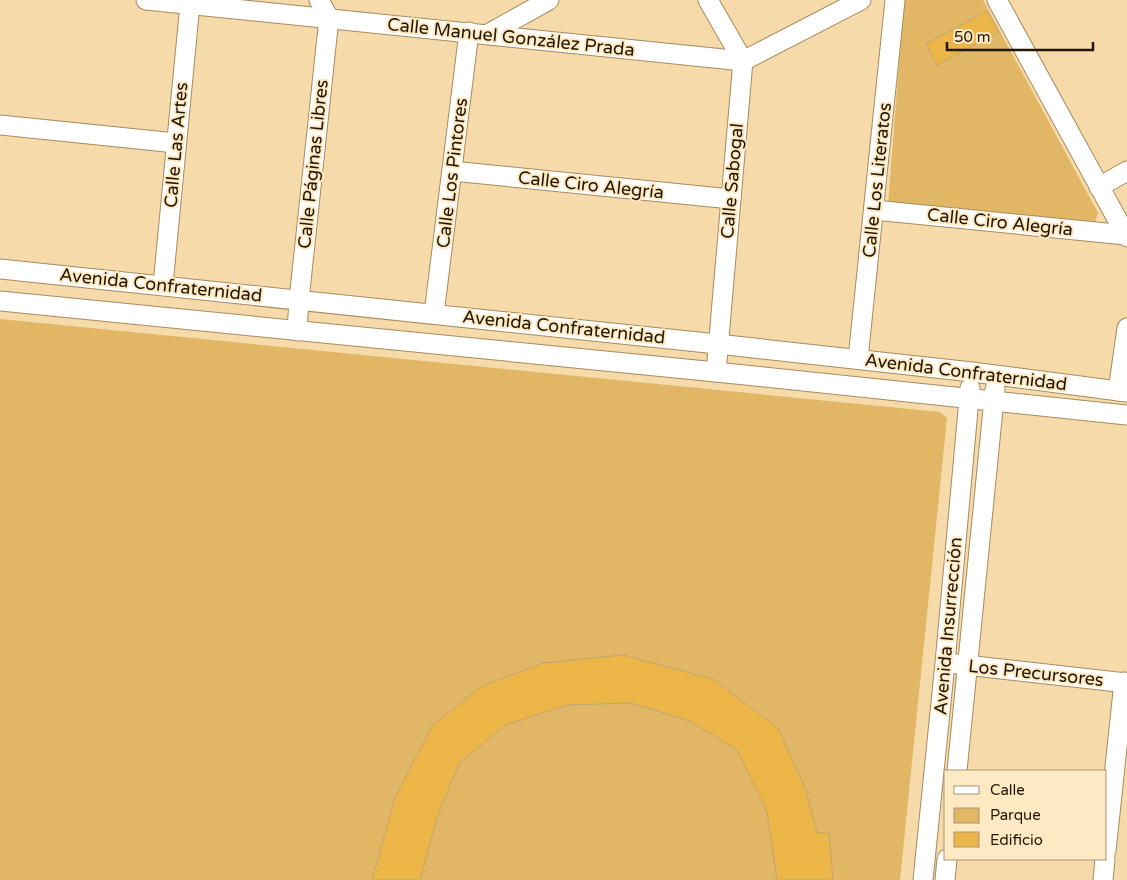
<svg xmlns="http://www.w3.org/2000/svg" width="1127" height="880" viewBox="0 0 1127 880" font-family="'Varela Round',sans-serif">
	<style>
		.green { fill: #e1b665 }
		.building { fill: #ecb548; stroke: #bfa576 }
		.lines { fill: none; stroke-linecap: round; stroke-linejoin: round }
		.street-casing { stroke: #a58b5e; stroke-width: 21 }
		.street { stroke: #fff; stroke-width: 19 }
		.labels { text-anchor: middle; stroke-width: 4; stroke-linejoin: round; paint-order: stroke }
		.street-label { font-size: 18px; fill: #211705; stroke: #ffe9c2 }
	</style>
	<rect width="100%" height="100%" fill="#f6daaa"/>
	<g class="green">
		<polygon points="904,0 983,0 1098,213 1095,223 888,205"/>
		<polygon points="0,319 940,412 947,418 900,880 0,880"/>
	</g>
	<g class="building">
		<polygon points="987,11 999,32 937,65 926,44"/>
		<polygon points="623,655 713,679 778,728 806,790 817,833 829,832 833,880 777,880 767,812 737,750 690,721 631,703 567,705 506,725 460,762 438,815 420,880 372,880 395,798 432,726 482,686 543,663"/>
	</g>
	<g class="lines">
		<defs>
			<g id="street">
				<polyline points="146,0 743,61 861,0"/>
				<polyline points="708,0 743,61 716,372"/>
				<polyline points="997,0 1127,237"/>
				<polyline points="488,34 549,0"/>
				<polyline points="0,125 176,143"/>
				<polyline points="452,171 731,199"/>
				<polyline points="1099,187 1127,171"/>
				<polyline points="874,210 1126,235"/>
				<polyline points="0,269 717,344 972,372 1127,392"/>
				<polyline points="163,285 190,4"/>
				<polyline points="0,301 716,372 1127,415"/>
				<polyline points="434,314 469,32"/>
				<polyline points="297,331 299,300 329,18 319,0"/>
				<polyline points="858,359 895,0"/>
				<polyline points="1118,391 1127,328"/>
				<polyline points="957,664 1127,683"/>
				<polyline points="957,771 995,389"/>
				<polyline points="1106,851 1124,682"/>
				<polyline points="923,880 945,663 970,388"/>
				<polyline points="945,880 947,859"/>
				<polyline points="1103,880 1105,859"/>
			</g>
		</defs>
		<use href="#street" class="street-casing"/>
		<use href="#street" class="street"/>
	</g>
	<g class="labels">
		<g class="street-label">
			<text transform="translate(511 37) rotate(6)" y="6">Calle Manuel González Prada</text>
			<text transform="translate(176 145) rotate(-85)" y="6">Calle Las Artes</text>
			<text transform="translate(313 164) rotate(-84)" y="6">Calle Páginas Libres</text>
			<text transform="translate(452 173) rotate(-83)" y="6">Calle Los Pintores</text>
			<text transform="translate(877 180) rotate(-84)" y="6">Calle Los Literatos</text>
			<text transform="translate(732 181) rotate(-85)" y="6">Calle Sabogal</text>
			<text transform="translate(591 185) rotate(6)" y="6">Calle Ciro Alegría</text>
			<text transform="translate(1000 222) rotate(6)" y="6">Calle Ciro Alegría</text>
			<text transform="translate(161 285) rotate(6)" y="6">Avenida Confraternidad</text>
			<text transform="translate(564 327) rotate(6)" y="6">Avenida Confraternidad</text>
			<text transform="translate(966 372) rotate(7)" y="6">Avenida Confraternidad</text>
			<text transform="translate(948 626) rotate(-85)" y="6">Avenida Insurrección</text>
			<text transform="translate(1036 673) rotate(6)" y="6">Los Precursores</text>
		</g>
	</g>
	<rect x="944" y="770" width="162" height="90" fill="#ffe9c2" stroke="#a69576"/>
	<rect x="954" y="786" width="25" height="8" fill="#ffffff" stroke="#a69576"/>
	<text x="990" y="795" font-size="15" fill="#211705">Calle</text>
	<rect x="954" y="808" width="25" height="15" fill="#e1b665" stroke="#a69576"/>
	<text x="990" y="820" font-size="15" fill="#211705">Parque</text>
	<rect x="954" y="832" width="25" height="15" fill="#ecb548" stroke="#a69576"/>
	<text x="990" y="845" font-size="15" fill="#211705">Edificio</text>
	<path d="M947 42v8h146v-8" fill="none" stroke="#211705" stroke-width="2.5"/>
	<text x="954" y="42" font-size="15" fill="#211705" stroke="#ffe9c2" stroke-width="4" paint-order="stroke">50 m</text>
</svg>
